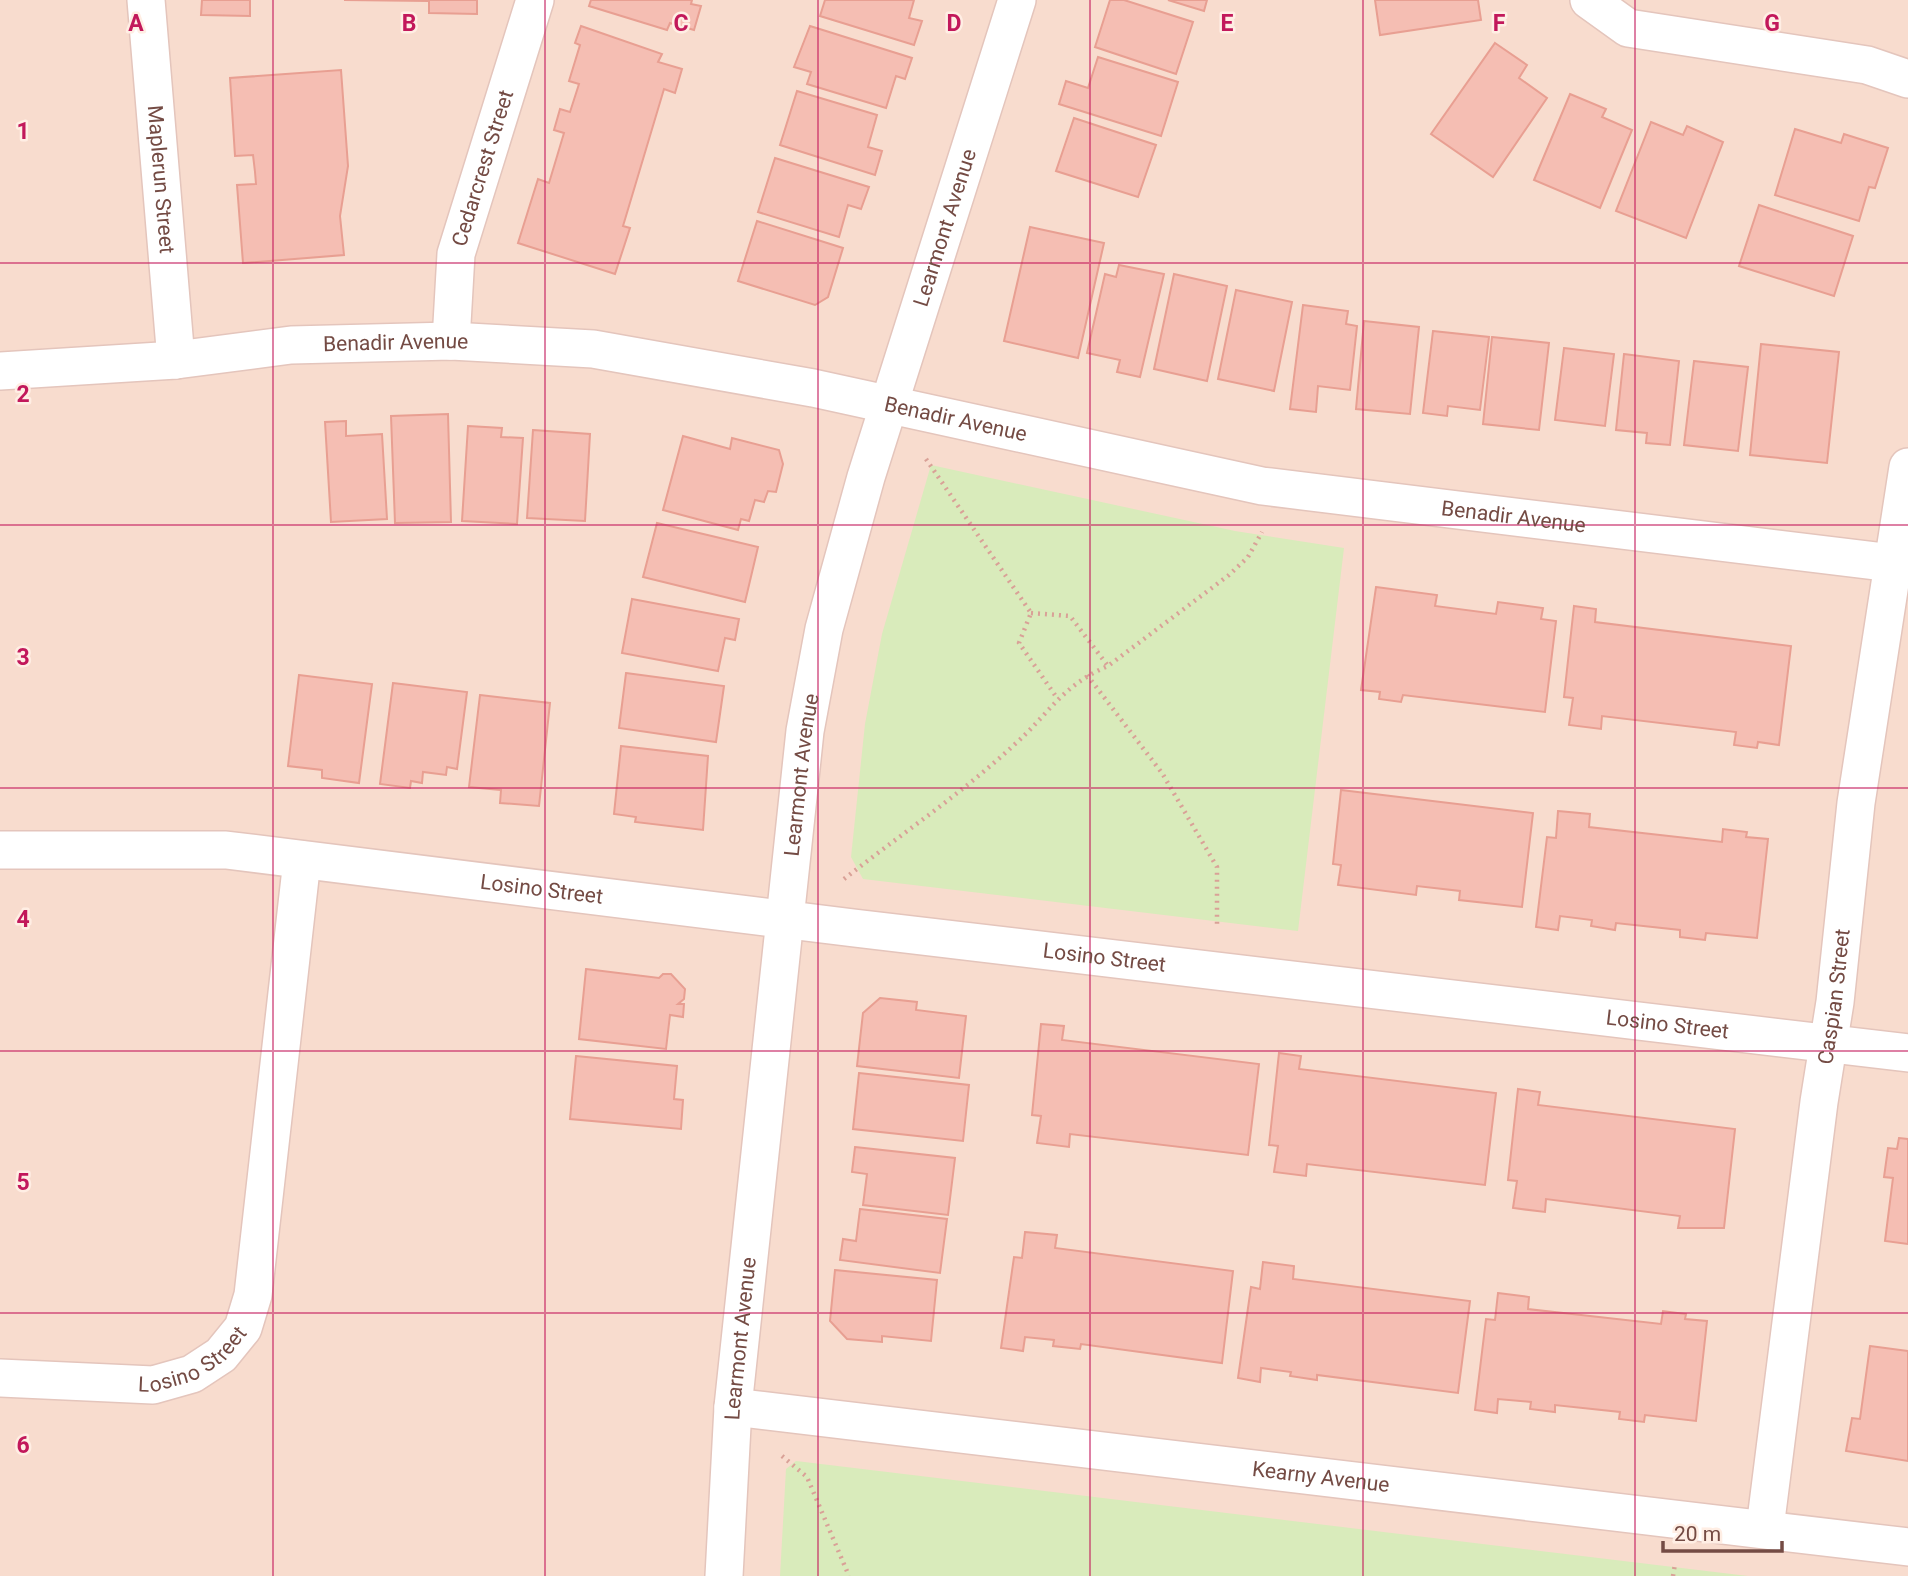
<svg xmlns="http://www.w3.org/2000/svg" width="1908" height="1576" viewBox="0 0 1908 1576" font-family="Roboto,sans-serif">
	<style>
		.residential { fill: #f8dcce }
		.green { fill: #d9ebbb }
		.building { fill: #f5beb3; stroke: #e89f92; stroke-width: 2 }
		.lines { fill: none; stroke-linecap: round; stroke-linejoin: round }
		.street-casing { stroke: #e4c5bc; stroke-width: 40 }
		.path { stroke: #d9a197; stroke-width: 4.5; stroke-dasharray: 2 5; stroke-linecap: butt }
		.street { stroke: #fff; stroke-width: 37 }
		.grid { fill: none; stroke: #c2185b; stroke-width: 2; stroke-opacity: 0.55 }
		.labels { text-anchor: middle; stroke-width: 5; stroke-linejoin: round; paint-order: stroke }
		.street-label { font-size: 21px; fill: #744b44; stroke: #ffeee4 }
		.grid-label { font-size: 23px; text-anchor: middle; font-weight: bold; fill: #c2185b; stroke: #ffeee4; stroke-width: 5; stroke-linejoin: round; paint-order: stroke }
	</style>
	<rect width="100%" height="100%" fill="#fee9dd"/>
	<rect class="residential" x="0" y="0" width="1908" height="1576"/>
	<g class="green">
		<polygon points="931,465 1235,531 1344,548 1298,931 863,879 851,857 865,724 882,634"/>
		<polygon points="796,1461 1748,1576 780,1576 786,1469"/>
	</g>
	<g class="building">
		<polygon points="202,0 250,0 250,16 201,15"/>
		<polygon points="344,0 477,0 477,14 429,13 429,1"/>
		<polygon points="591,0 692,0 691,4 701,6 694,30 670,23 667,30 589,6"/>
		<polygon points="825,0 914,0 909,18 922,21 914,45 820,16"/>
		<polygon points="1110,0 1124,0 1193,22 1176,74 1095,47"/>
		<polygon points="1168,0 1207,0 1204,11"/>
		<polygon points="1375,0 1478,0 1481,20 1380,35"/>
		<polygon points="581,26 662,54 658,62 682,69 675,93 664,89 623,226 630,228 615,274 518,243 538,179 549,183 564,133 554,130 560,109 570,112 579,84 569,81 580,45 575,43"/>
		<polygon points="810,26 912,58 905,79 896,76 886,108 807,84 811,72 794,67"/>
		<polygon points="1495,43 1527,65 1519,78 1547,98 1493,177 1431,134"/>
		<polygon points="1098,57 1178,82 1161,136 1059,104 1066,81 1088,88"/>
		<polygon points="341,70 348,166 340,216 344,255 243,263 237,185 256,184 255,172 253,155 235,156 230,78"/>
		<polygon points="797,91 877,115 868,147 882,151 875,175 780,145"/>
		<polygon points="1570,94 1606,109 1602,117 1632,130 1600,208 1534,180"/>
		<polygon points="1074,118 1156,145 1138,197 1056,171"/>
		<polygon points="1651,122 1683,135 1687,126 1723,142 1686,238 1616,211"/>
		<polygon points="1795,129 1841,143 1844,134 1888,148 1875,188 1869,187 1859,221 1775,195"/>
		<polygon points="775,158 869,187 861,209 848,205 839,237 758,212"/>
		<polygon points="1759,205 1853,236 1834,296 1739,266"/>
		<polygon points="757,221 843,248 828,297 815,305 738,281"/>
		<polygon points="1030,227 1104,243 1078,358 1004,341"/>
		<polygon points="1119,265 1164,274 1140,377 1117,372 1120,360 1087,353 1105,274 1116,277"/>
		<polygon points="1174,274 1227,286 1207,381 1154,369"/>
		<polygon points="1236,290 1292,302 1274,391 1218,379"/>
		<polygon points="1303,305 1348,311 1346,324 1357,326 1350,390 1318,386 1316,412 1290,409"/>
		<polygon points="1364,321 1419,327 1410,414 1356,409"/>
		<polygon points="1433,331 1489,337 1480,410 1448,406 1447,416 1423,413"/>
		<polygon points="1492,337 1549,343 1539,430 1483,424"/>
		<polygon points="1761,344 1839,352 1827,463 1750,455"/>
		<polygon points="1564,348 1614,354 1605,426 1555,420"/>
		<polygon points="1624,354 1679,361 1670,445 1646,443 1647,433 1616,430"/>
		<polygon points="1694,361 1748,367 1738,451 1684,445"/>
		<polygon points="448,414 451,522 395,523 391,416"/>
		<polygon points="346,421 346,436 382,434 387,519 331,522 325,422"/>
		<polygon points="468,426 502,428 501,437 523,438 517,524 462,521"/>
		<polygon points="533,430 590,434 585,521 527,518"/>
		<polygon points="683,436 730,449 732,438 779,450 783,464 776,492 768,491 764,502 755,500 749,521 741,519 738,530 663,510"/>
		<polygon points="657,523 758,547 745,602 643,577"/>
		<polygon points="1376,587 1437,595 1435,606 1496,614 1498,602 1543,608 1541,619 1556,621 1545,712 1403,695 1401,702 1379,699 1380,692 1361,690"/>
		<polygon points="632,599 739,619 735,640 725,638 718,671 622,653"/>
		<polygon points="1574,606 1596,609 1595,622 1791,646 1779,745 1758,742 1757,748 1734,745 1736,732 1602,716 1601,729 1569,725 1573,698 1564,697"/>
		<polygon points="626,673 724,686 716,742 619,728"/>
		<polygon points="299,675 372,684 359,783 322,778 322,770 288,766"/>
		<polygon points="393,683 467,692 457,769 447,767 446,775 423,772 422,783 411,781 410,788 380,784"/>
		<polygon points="480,695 550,703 539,806 500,803 501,790 469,787"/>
		<polygon points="621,746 708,756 703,830 635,822 636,817 614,814"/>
		<polygon points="1341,790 1533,813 1522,907 1459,900 1460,891 1417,886 1416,895 1338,885 1341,865 1333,864"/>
		<polygon points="1558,811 1590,814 1589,827 1722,842 1723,829 1747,832 1746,837 1768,839 1757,938 1706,933 1705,940 1680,937 1680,930 1616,923 1615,930 1591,926 1592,920 1560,916 1558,930 1536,927 1547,837 1556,838"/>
		<polygon points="586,969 659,978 663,974 671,974 685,989 684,999 678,1004 684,1004 683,1017 670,1015 666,1049 579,1039"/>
		<polygon points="880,998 917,1002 916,1010 966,1016 959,1078 857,1066 863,1013"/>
		<polygon points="1041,1024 1064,1026 1062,1040 1259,1064 1248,1155 1070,1134 1069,1147 1037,1143 1041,1116 1032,1115"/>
		<polygon points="1279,1053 1301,1056 1299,1069 1496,1093 1485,1185 1307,1164 1306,1176 1274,1172 1278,1146 1269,1145"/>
		<polygon points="576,1056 677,1066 674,1099 683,1100 681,1129 570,1119"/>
		<polygon points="859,1073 969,1085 963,1141 853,1129"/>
		<polygon points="1518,1089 1540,1092 1538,1105 1735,1129 1724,1228 1678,1228 1680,1216 1546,1199 1545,1212 1513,1208 1517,1181 1508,1180"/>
		<polygon points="1899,1138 1908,1139 1908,1244 1885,1241 1893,1178 1884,1177 1888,1148 1897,1149"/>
		<polygon points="855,1147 955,1158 948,1215 863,1205 867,1174 852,1172"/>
		<polygon points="860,1209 947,1219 940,1273 840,1260 843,1239 856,1241"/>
		<polygon points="1025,1232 1057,1235 1055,1248 1233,1271 1222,1363 1081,1344 1080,1349 1053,1346 1054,1340 1025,1337 1023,1351 1001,1348 1014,1257 1022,1258"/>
		<polygon points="1263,1262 1294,1266 1293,1279 1470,1301 1458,1393 1317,1375 1317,1380 1290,1376 1291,1372 1261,1368 1260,1382 1238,1378 1251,1287 1260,1289"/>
		<polygon points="835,1270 937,1280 931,1341 882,1336 882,1342 847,1339 830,1321"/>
		<polygon points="1498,1293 1529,1297 1528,1309 1661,1324 1663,1311 1686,1314 1685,1319 1707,1321 1696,1421 1645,1415 1644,1422 1619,1419 1620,1412 1555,1405 1555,1412 1530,1409 1531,1402 1498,1399 1497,1413 1475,1410 1486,1319 1495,1320"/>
		<polygon points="1870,1346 1908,1351 1908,1461 1846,1451 1852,1418 1860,1419"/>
	</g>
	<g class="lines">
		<defs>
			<g id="street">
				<path id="s1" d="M146,0L176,360"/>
				<polyline points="1589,0 1628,28 1867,65 1908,79"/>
				<path id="s2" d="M451,341L456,254L535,0"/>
				<path id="s3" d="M0,371L176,360L291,345L451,341L593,349L813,388L1262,486L1908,565"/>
				<path id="s4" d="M0,850H226L854,928L1908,1053"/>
				<path id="s5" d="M0,1378L153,1385L192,1374L221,1355L243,1328L253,1295L302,860"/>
				<path id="s6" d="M733,1407L1908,1547"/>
				<path id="s7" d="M1765,1528L1819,1102L1835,1002L1856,803L1908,467"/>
				<path id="s8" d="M724,1576L733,1407L805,731L824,629L866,477L1017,0"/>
			</g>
		</defs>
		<use href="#street" class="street-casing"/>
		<g class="path">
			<polyline points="926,459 1031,613 1019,643 1057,698"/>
			<polyline points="1031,613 1070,616 1108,666"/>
			<polyline points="1087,675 1162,773 1217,867 1217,926"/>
			<path d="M844,879C900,835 961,794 1014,745C1049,714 1061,686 1108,666L1229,575L1248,557L1262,532"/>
			<polyline points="782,1456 807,1477 849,1576"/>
			<polyline points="1673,1576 1675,1564"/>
		</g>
		<use href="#street" class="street"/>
	</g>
	<path class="grid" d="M273,0V1576M545,0V1576M818,0V1576M1090,0V1576M1363,0V1576M1635,0V1576M0,263H1908M0,525H1908M0,788H1908M0,1051H1908M0,1313H1908"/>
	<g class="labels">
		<g class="street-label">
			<text dy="7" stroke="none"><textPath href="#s2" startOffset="177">Cedarcrest Street</textPath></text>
			<text dy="7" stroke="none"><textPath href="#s1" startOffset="180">Maplerun Street</textPath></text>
			<text dy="7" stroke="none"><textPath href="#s8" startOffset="1372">Learmont Avenue</textPath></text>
			<text dy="7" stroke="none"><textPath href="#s3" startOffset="397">Benadir Avenue</textPath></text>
			<text dy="7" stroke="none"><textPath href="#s3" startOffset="964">Benadir Avenue</textPath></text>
			<text dy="7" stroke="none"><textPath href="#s3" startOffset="1531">Benadir Avenue</textPath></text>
			<text dy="7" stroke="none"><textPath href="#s8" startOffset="805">Learmont Avenue</textPath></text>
			<text dy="7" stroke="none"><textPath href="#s4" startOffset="544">Losino Street</textPath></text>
			<text dy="7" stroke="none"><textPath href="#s4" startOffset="1111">Losino Street</textPath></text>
			<text dy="7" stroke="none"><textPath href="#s7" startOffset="536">Caspian Street</textPath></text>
			<text dy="7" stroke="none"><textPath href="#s4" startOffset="1678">Losino Street</textPath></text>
			<text dy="7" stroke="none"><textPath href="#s8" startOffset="238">Learmont Avenue</textPath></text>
			<text dy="7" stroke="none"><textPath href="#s5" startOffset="200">Losino Street</textPath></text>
			<text dy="7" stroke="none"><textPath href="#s6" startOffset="592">Kearny Avenue</textPath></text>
		</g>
	</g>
	<g class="grid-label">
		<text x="136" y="31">A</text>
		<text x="409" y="31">B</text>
		<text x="681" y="31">C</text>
		<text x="954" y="31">D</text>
		<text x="1227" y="31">E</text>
		<text x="1499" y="31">F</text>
		<text x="1772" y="31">G</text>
		<text x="23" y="139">1</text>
		<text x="23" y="402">2</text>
		<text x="23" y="665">3</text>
		<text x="23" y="927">4</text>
		<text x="23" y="1190">5</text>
		<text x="23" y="1453">6</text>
	</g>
	<path d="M1663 1541v10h119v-10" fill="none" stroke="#744b44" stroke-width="3.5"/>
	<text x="1674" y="1541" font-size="21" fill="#744b44" stroke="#ffeee4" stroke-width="5" paint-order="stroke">20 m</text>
</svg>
